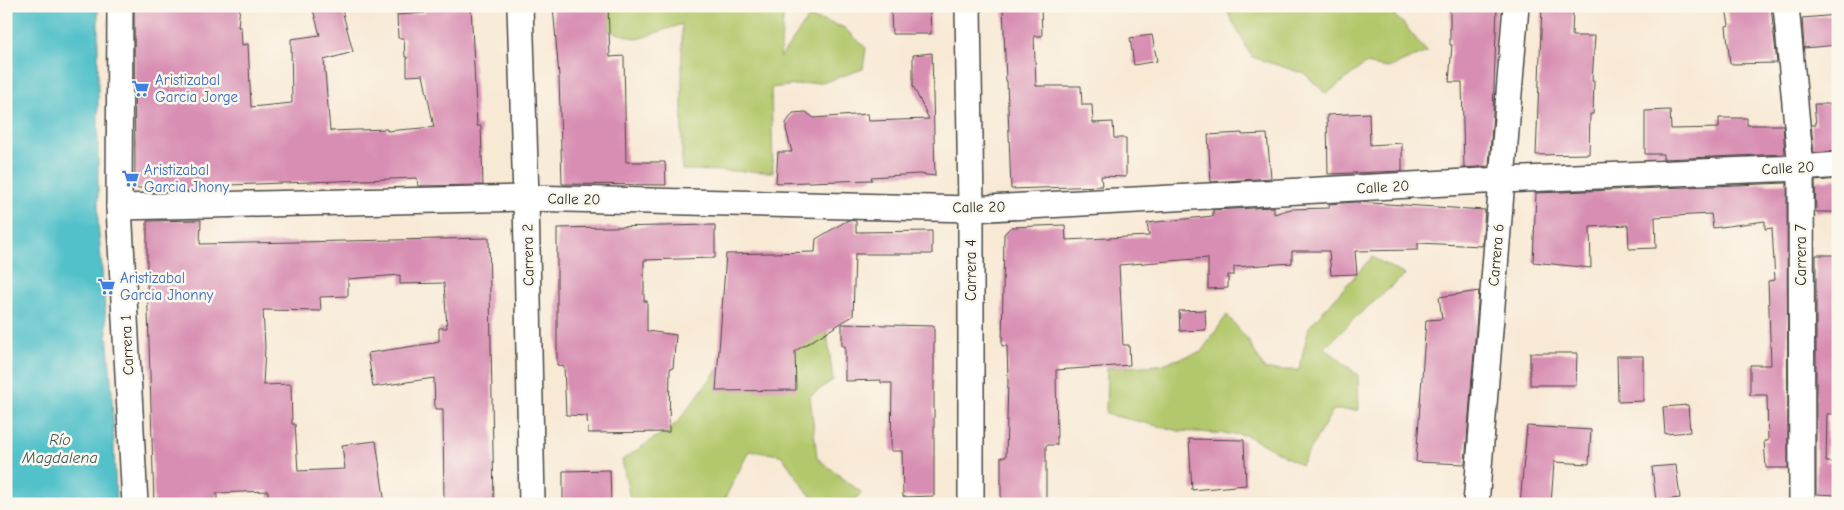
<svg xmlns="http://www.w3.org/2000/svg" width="1844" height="510" viewBox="0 0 1844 510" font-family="'Comic Neue',sans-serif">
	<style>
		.green { fill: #b3c86c; stroke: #6f7a4c }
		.water { fill: #53c1ca; stroke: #3f767a }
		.building { fill: #d88eb2 }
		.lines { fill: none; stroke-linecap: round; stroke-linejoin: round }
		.minor-casing { stroke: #4a4844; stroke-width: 28 }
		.minor { stroke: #fff; stroke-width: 25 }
		.labels { text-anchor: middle; stroke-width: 5; stroke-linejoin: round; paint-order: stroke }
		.shop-label { font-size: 15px; fill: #366cbe; stroke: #fbf7ec; text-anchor: start }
		.street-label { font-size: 15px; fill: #2b2b2b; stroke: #fbf7ec }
		.water-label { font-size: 16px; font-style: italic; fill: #37585b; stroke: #fbf7ec }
	</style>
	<rect width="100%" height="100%" fill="#fbf7ec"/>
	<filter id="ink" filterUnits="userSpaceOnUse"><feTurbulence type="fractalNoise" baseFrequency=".02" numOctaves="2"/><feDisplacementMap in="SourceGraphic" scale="10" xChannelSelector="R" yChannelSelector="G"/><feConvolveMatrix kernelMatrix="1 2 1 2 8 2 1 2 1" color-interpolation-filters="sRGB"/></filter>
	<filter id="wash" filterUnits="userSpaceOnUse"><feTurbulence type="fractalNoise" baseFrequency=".0096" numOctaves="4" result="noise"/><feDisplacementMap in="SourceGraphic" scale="20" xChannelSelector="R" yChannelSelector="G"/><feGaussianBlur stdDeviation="1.12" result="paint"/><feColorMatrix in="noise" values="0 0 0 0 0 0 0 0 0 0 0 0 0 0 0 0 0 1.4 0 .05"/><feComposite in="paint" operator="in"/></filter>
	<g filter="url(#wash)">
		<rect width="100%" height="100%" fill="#f8e9d5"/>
		<g class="green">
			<polygon points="622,6 784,6 780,58 809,17 843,27 866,48 863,69 828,81 771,88 773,172 682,170 682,24 638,39 609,31 610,10"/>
			<polygon points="1224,6 1383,6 1402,22 1427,52 1388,68 1365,64 1326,94 1305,74 1252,57"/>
			<polygon points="1372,257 1405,275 1356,317 1325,348 1358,375 1359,410 1333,410 1301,465 1246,435 1179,431 1106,414 1107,368 1159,365 1201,352 1227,315 1248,340 1265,370 1299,370 1309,327"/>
			<polygon points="826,325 833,380 810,396 817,458 862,493 849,504 822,504 808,493 781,455 749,451 724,500 715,504 631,504 622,460 677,423 721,365"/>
		</g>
		<polygon class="water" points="6,6 98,6 98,223 112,392 116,504 6,504"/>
		<g id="blocks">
			<g class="building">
				<polygon points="134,6 240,6 238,27 241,27 242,45 248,44 251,107 292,103 291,39 320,35 312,6 341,6 353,52 324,60 330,131 387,129 387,131 434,127 423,75 407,76 407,57 405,57 404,38 398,38 397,15 425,13 424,6 471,6 477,126 481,126 483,185 418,186 417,178 203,186 202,191 148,192 148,188 135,188"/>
				<polygon points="553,6 608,6 610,57 624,56 626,162 665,162 666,185 562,184 559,76"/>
				<polygon points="1003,6 1041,6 1042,36 1034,36 1036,86 1081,86 1082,105 1092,105 1093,123 1113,122 1114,138 1126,138 1126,177 1101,176 1102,186 1011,189 1007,81 1006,81"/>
				<polygon points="1497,6 1493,113 1489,166 1464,168 1462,82 1449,82 1452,45 1450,45 1450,7"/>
				<polygon points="1542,6 1573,6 1572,36 1595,36 1592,81 1594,81 1593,114 1590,114 1589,154 1536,155"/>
				<polygon points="1771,7 1777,63 1730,64 1726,26 1729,25 1726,8"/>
				<polygon points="891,10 930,11 931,34 892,34"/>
				<polygon points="1838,15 1838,45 1804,48 1802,18"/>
				<polygon points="1152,35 1157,61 1134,65 1130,38"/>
				<polygon points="932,53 935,176 919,174 871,177 872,180 776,183 778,152 792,152 786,129 786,123 793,113 806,112 814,118 868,114 869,121 929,119 913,86 913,55"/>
				<polygon points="1814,104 1838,104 1838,151 1814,153 1811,125 1816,125"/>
				<polygon points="1670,110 1671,129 1719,128 1719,118 1747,118 1747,125 1783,125 1785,154 1663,159 1663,154 1645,154 1645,111"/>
				<polygon points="1369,113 1370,145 1402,143 1402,171 1328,174 1327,115"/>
				<polygon points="1242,133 1242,135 1267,134 1271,178 1211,182 1208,135"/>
				<polygon points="1838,179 1838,212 1816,212 1815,181"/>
				<polygon points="1787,183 1788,468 1766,468 1764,441 1768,441 1767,395 1750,395 1750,365 1771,365 1768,281 1775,280 1772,228 1765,229 1765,221 1713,228 1711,214 1655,217 1656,248 1629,249 1628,225 1590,227 1591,268 1533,262 1536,193"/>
				<polygon points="1355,202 1485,210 1482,246 1418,243 1418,250 1355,251 1357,274 1331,275 1329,251 1292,251 1292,263 1234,267 1234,275 1228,275 1228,288 1208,289 1208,258 1119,265 1123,345 1129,345 1130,365 1056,370 1057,445 1046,445 1046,501 1001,502 1001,457 1006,457 1008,381 1007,346 1002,346 1004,234 1011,227 1065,225 1066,240 1149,236 1147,223 1213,216 1213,210 1274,207 1274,214 1291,209 1329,208 1329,204"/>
				<polygon points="201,220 200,244 489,238 494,504 444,504 443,409 435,409 434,378 373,387 368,353 434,343 434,342 439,341 439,328 447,328 444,283 400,284 400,275 348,279 348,296 320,297 321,311 263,310 265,347 263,385 291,384 292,424 295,424 298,471 345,469 342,445 376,441 385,504 269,504 268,491 217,493 217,504 154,504 147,279 147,221"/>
				<polygon points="848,220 856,221 856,232 932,231 932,254 855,254 853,316 795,351 796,390 716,391 726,254 815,252 816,239"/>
				<polygon points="715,225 715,258 644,260 644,301 647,301 647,331 676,335 673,368 670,368 669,432 588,433 587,416 566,415 564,366 557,365 557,228"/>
				<polygon points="1816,255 1838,255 1838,414 1827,414 1826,462 1838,462 1836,495 1816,494"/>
				<polygon points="1479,291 1465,464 1416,462 1426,320 1442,319 1439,297"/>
				<polygon points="1205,310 1206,330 1180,331 1179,311"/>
				<polygon points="842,324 934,326 934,496 903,497 902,451 891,451 892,383 881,383 881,380 845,381 845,346 842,346"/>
				<polygon points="1530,353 1577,353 1576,385 1530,385"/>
				<polygon points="1617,356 1643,356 1643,401 1618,402"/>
				<polygon points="1688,405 1690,432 1665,434 1663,407"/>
				<polygon points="1527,426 1591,430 1589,464 1554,462 1551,504 1520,504"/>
				<polygon points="1189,439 1244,440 1246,485 1192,490"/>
				<polygon points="1676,465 1680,498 1656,501 1652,467"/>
				<polygon points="610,470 611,504 563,504 563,471"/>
			</g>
		</g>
	</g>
	<g filter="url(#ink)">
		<use href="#blocks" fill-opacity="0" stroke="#4a4844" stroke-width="1"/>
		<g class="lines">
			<defs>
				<g id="minor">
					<polyline points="120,6 119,207 135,504"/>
					<polyline points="520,6 526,198 532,504"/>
					<polyline points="968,6 971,209 971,504"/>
					<polyline points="1786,6 1801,168 1802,504"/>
					<polyline points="119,207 526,198 971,209 1502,180 1801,168 1838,165"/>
					<polyline points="1476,504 1516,6"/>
				</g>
			</defs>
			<use href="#minor" class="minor-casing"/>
			<use href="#minor" class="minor"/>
		</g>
	</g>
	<defs>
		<symbol id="supermarket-bare" viewBox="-9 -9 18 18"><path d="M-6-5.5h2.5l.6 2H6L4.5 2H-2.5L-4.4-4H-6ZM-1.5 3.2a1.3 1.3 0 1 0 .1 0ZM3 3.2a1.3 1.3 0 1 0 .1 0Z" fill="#3f7fe0" stroke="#fbf7ec" stroke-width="2.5" paint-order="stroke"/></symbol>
	</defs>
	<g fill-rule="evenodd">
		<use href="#supermarket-bare" x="128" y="76" width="25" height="25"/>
		<use href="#supermarket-bare" x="118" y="166" width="25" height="25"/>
		<use href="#supermarket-bare" x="94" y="274" width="25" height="25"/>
	</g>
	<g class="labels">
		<g class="shop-label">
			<text x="155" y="85">Aristizabal<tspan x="155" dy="17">Garcia Jorge</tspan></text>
			<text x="144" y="175">Aristizabal<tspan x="144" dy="17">Garcia Jhony</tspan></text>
			<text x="120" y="283">Aristizabal<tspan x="120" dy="17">Garcia Jhonny</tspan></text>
		</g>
		<g class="street-label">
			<text transform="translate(1788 168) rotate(-3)" y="5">Calle 20</text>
			<text transform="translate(1383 187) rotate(-3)" y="5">Calle 20</text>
			<text transform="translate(574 199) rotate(1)" y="5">Calle 20</text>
			<text transform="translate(979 207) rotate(-1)" y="5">Calle 20</text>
			<text transform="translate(528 255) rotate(-91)" y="5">Carrera 2</text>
			<text transform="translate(1496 255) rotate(-85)" y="5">Carrera 6</text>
			<text transform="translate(1801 255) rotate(-90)" y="5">Carrera 7</text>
			<text transform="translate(971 270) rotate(-90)" y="5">Carrera 4</text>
			<text transform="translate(127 345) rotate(-93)" y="5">Carrera 1</text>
		</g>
		<g class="water-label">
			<text x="60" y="445">Río<tspan x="60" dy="18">Magdalena</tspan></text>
		</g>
	</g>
	<rect width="1844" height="510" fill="none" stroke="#fbf7ec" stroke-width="25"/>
</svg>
